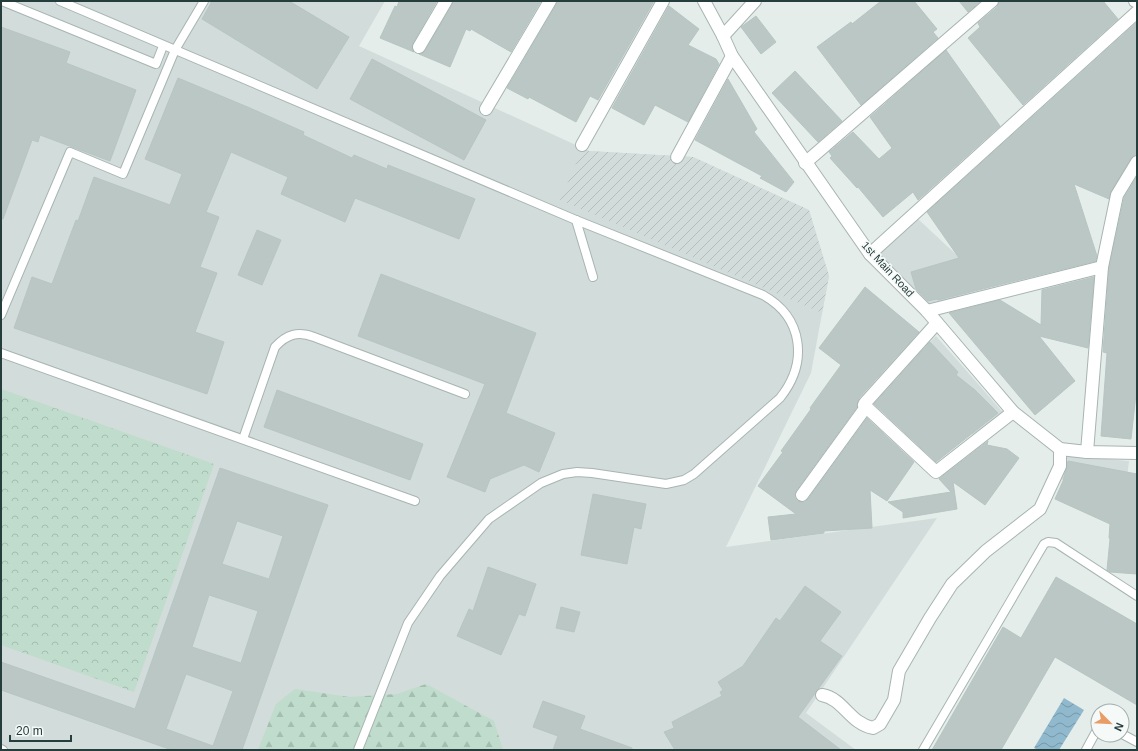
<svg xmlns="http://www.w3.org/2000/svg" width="1138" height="751" viewBox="0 0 1138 751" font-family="Arial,sans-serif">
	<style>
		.built { fill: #d2dcda }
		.industrial { fill: url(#industrial-furrows) }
		.forest { fill: url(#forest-firs) }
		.park { fill: url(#park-crowns) }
		.water { fill: url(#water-waves) }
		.building { fill: #bac7c4; stroke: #b7c6c2; fill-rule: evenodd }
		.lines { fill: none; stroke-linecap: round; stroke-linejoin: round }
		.service-casing { stroke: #a7b5b2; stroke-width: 10 }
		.minor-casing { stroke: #a7b5b2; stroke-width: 14 }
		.tertiary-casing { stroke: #a7b5b2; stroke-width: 14 }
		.service { stroke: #fff; stroke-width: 8 }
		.minor { stroke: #fff; stroke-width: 12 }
		.tertiary { stroke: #fff; stroke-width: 12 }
		.labels { text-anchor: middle; stroke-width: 3.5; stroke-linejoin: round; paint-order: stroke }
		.street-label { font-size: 11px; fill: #253d3b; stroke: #f5f9f8 }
	</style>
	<defs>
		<pattern id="industrial-furrows" width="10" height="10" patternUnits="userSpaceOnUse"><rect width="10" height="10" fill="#d2dcda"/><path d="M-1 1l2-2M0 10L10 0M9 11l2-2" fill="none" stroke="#b4bebc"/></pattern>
		<pattern id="forest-firs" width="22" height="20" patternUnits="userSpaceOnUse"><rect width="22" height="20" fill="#bfdccc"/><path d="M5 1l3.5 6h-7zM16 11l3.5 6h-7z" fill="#a4beb0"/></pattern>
		<pattern id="park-crowns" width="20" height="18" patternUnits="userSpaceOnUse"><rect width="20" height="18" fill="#bfdccc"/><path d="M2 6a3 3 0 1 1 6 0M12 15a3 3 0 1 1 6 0" fill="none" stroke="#a4beb0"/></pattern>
		<pattern id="water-waves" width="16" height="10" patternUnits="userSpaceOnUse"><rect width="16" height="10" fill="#91b9cd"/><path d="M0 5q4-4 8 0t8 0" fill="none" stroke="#7698a8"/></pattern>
	</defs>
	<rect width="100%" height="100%" fill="#e4edea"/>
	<g class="built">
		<polygon points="1,1 385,1 359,46 589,151 693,157 809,210 829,276 811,373 726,547 937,518 806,713 856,750 1,750"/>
		<polygon points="918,219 962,260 975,291 928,306 875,254"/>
		<polygon points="936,336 1007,417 978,440 908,365"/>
		<polygon points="1059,455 1129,461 1125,494 1055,478"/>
	</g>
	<polygon class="industrial" points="583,148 589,151 693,157 809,210 829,276 822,313 560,200"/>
	<polygon class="forest" points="426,684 494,721 503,750 258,750 276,704 295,689 349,697 397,694"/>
	<polygon class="park" points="1,389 214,464 134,692 1,645"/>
	<polygon class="water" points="1064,698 1084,710 1059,750 1038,750 1034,748"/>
	<g class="building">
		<polygon points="212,1 289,1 349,37 317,89 202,19"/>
		<polygon points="399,1 437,1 413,43 412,47 414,52 380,38 395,6 397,7"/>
		<polygon points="453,1 541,1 511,52 471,29 470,31 466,29 450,67 419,54 425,51 452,5"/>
		<polygon points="557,1 654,1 598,100 590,96 576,122 529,97 528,99 507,88 556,5"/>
		<polygon points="881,1 914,1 937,29 933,32 938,38 861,105 817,47 851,22 852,24"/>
		<polygon points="959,1 981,1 968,12"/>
		<polygon points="999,1 1103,1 1118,19 1023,105 968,38 980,27 978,23 997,7"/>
		<polygon points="669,6 699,29 688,45 716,59 719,64 688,122 655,105 644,125 612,108"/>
		<polygon points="756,16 776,42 761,54 741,27"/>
		<polygon points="1137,22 1137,155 1131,158 1111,191 1109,199 1074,184 1097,256 1096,261 938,300 937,299 928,301 916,289 911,272 959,258 927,212"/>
		<polygon points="1,27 70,52 66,63 136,90 110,161 40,135 38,142 32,140 3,219 1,219"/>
		<polygon points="946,50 1000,126 918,200 913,192 883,217 858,187 857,188 830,158 832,156 829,152 853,132 879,159 892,148 870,117"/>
		<polygon points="372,59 486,120 464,160 350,99"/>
		<polygon points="795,71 842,121 818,142 772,93"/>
		<polygon points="178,78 250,108 304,132 303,135 352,158 354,155 387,169 388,165 475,199 459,239 355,198 345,222 281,194 288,177 231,152 206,212 219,217 200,267 217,273 195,332 224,342 207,394 14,328 32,277 52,284 76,220 78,221 94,177 170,205 182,174 145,159"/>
		<polygon points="728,79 757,129 754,132 794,182 786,192 760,178 762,176 695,140"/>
		<polygon points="1137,176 1137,394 1136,394 1131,439 1101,436 1107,353 1103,352 1109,268 1124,198"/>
		<polygon points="257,230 281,240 262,285 238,275"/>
		<polygon points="381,274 536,333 506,413 555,433 539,472 524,465 490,479 485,492 447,477 485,384 358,336"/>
		<polygon points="1094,277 1088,348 1039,336 1075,381 1035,415 949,313 1000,300 1041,325 1042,290"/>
		<polygon points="865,287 919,332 859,398 857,407 796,491 795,498 797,501 801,502 805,502 808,499 867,418 914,462 887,501 870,490 872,528 824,531 824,533 771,540 768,517 796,514 758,486 783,452 781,451 811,409 810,408 841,365 819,348"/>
		<polygon points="930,342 958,372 956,375 975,390 998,413 936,462 874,404"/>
		<polygon points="277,390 423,444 410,480 264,427"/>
		<polygon points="988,441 987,445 1007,449 1019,458 985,505 953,482 957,509 903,518 903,512 888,502 951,492 939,479"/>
		<polygon points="1068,461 1137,474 1137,574 1110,572 1107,570 1110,539 1109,538 1110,524 1055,499 1063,481 1067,466"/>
		<path d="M220,468L328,505L242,750H172L1,690V662L135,709ZM237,521L283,536L269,579L222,564ZM209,595L258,611L241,663L192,647ZM186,674L233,691L213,746L166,729Z"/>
		<polygon points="593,494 646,504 641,529 634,527 627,564 581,555"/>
		<polygon points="488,567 536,584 525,616 519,614 501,655 457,636 469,609 473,611"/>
		<polygon points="1056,577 1137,624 1137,705 1055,657 1001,750 932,750 1003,627 1021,638"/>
		<polygon points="805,586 841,612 820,641 842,656 798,717 841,750 675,750 664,732 674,728 672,722 722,696 720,692 723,690 718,682 743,666 776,618 780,621"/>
		<polygon points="561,607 580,612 574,632 556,628"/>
		<polygon points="543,701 585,716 580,729 632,748 632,750 553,750 558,736 533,727"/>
	</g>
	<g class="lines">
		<defs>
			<g id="service">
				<polyline points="2,1 156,64 163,46"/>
				<path d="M60,1L576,220L763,295C804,318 808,363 780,398L694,474L684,480L666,484L592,473L577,472L563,474L541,483L489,519L440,576L408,623L358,750"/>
				<polyline points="576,220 593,277"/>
				<polyline points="1,315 70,152 123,174 175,50 204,1"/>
				<polyline points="1,353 415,501"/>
				<path d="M243,439L275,347C287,334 298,331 314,337L465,394"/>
				<polyline points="1122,734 1137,742"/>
				<polyline points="1,749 3,750"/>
				<polyline points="923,750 1044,544 1048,542 1056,543 1137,596"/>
				<polyline points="1086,750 1098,728"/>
			</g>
			<g id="minor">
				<polyline points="1135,1 1137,2"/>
				<polyline points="723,36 755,1"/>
				<polyline points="419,47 446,1"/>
				<polyline points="486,109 550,1"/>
				<polyline points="582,145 663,1"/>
				<polyline points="677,157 732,56"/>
				<polyline points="805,163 992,1"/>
				<polyline points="870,254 1137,12"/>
				<polyline points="1102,267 1117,195 1137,162"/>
				<polyline points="927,311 1102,267 1087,452"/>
				<polyline points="937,323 865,403 864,405 936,472 1013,412"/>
				<polyline points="802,495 866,407"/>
				<path d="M822,695C844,699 849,723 873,728L880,724L894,700L899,671L930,618L952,584L986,551L1040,509L1060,466V449"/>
			</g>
			<polyline id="tertiary" points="704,1 723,36 732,56 870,254 927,311 1013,412 1060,449 1087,452 1137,453"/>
		</defs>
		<use href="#service" class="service-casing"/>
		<use href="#minor" class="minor-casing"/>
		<use href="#tertiary" class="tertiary-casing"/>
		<use href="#service" class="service"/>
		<use href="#minor" class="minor"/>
		<use href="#tertiary" class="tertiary"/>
	</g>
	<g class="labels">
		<g class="street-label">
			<text transform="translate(888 269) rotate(47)" y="4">1st Main Road</text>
		</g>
	</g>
	<rect width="1138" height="751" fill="none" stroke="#253d3b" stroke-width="4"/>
	<g transform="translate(1110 723) rotate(114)"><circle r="19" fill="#f5f9f8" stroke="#a2aeac"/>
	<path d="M0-3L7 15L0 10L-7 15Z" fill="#e89d67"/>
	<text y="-6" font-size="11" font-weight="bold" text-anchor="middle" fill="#253d3b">N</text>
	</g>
	<path d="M10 735v6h61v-6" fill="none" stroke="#253d3b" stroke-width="2"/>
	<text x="16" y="735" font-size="12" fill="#253d3b" stroke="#f5f9f8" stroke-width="3" paint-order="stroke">20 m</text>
</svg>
